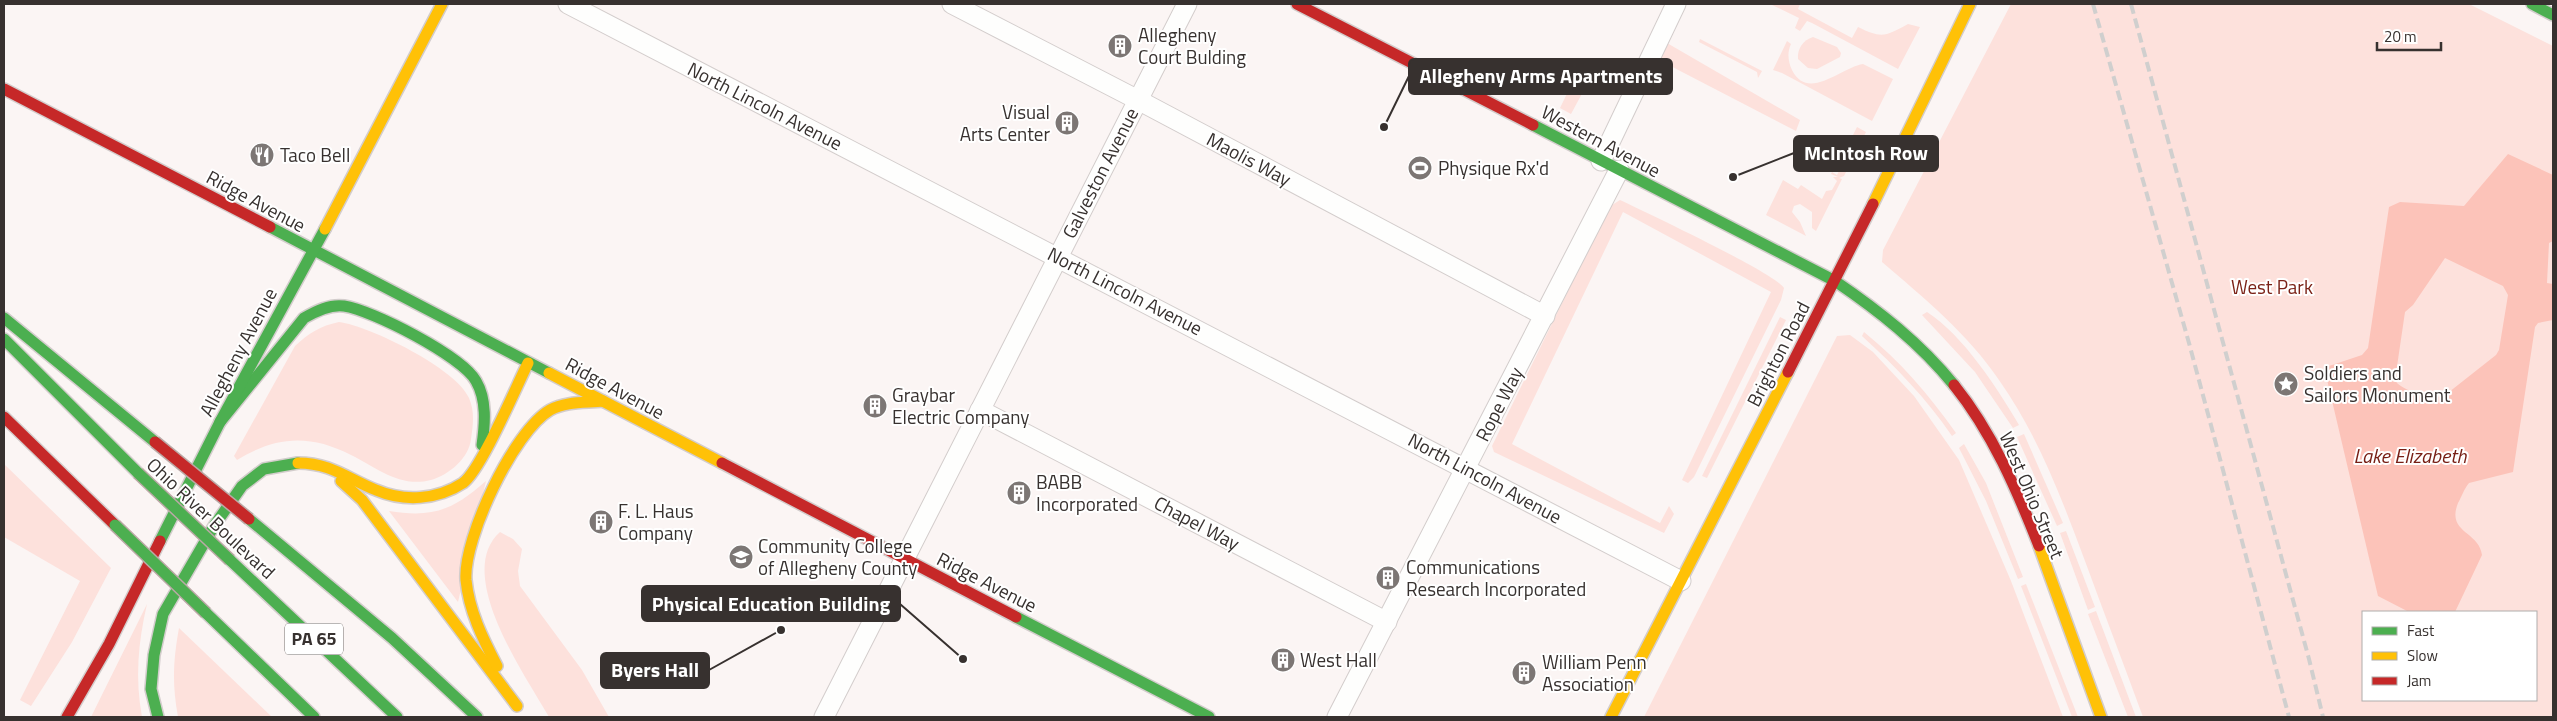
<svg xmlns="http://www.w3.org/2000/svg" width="2557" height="721" viewBox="0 0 2557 721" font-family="'Titillium Web',sans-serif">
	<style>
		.green { fill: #fde1dc; fill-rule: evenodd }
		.water { fill: #fcc3b9; fill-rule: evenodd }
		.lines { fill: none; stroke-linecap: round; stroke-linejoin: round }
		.street-casing { stroke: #d3cdcc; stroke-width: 21 }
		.fast-casing { stroke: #d3cdcc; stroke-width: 14 }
		.slow-casing { stroke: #d3cdcc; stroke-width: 14 }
		.jam-casing { stroke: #d3cdcc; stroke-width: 14 }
		.street { stroke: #fefefd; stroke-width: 19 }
		.fast { stroke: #4caf50; stroke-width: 11 }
		.slow { stroke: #ffc107; stroke-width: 11 }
		.jam { stroke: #c62828; stroke-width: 11 }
		.rail { stroke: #d0cfce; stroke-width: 4; stroke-dasharray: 10 5; stroke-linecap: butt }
		.fast-bridge-casing { stroke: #bba9a6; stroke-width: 14; stroke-linecap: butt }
		.jam-bridge-casing { stroke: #bba9a6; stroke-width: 14; stroke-linecap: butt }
		.fast-bridge { stroke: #4caf50; stroke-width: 11 }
		.jam-bridge { stroke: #c62828; stroke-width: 11 }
		.labels { text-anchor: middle; stroke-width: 4; stroke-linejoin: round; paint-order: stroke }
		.shield { fill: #fff; stroke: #736f6d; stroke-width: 1 }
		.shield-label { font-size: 18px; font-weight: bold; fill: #37312f }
		.poi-label { font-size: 19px; fill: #37312f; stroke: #fff; text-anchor: start }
		.street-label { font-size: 19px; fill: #37312f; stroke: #fff }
		.park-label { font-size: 19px; fill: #7b2217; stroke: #fff }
		.water-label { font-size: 20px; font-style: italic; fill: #771e14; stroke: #fff }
		.leader { fill: none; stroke: #37312f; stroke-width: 2 }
		.callout-dot { fill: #37312f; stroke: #fff; stroke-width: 2 }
		.callout { fill: #37312f; stroke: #37312f; stroke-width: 2 }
		.callout-label { font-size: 20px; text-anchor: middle; font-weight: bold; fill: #fff }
	</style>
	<rect width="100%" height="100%" fill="#fbf5f4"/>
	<g class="green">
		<path d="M1770,4H1800L1798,9L1852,38L1858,27C1882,39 1886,36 1908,24L1920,27L1898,69L1812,23L1807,21L1800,31L1795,28L1799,18Z"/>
		<path d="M2011,4H2469L2553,46V717H2143C2124,665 2104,613 2085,561C2061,497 2039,437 1999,380C1968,334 1924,298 1882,262L1883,250ZM2363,612H2536V700H2363Z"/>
		<path d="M1813,37L1837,47L1841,53L1840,57L1817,69L1808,68L1798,59C1797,49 1803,40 1813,37Z"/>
		<polygon points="1700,39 1762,71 1758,78 1757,72 1699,42"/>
		<path d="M1787,41L1791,44C1787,52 1788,62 1792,70C1808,102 1842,67 1863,64L1893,79L1872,121L1782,73L1773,70Z"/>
		<polygon points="1667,43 1800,120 1796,131 1659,60"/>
		<polygon points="1579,69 1583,71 1577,83 1585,88 1571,114 1560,108"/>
		<polygon points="1857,127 1866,132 1844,176 1839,178 1842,179 1816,231 1812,228 1812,212 1800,204 1794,206 1792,212 1800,222 1806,236 1766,215 1783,180 1798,189 1801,185 1822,199 1826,191 1832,190 1837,181 1833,177 1838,177 1831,174 1832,172 1837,175 1841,167 1836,164 1834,159 1828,158 1830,153 1815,146 1819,137 1825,140 1827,137 1847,147"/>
		<path d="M1620,200C1645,212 1775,273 1784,288L1781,300L1694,477L1688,483L1682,480L1771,292L1623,212L1512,444L1660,523L1669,506L1674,514L1664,533L1494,452L1492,446L1609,207Z"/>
		<path d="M1927,312C1963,335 1998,389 2019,425L2013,428L1975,372L1922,315Z"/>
		<polygon points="1780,317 1786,320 1707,478 1702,476"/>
		<path d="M339,322C370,326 457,369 469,398C475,412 473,425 471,439C469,458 449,475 431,480C400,488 377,468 351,455C310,434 276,436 237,460L234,456L295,346C309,333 320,326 339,322Z"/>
		<path d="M1864,332C1901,362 1929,395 1956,433L1952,436C1926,398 1896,367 1862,336Z"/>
		<polygon points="1850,335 1873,352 1914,396 1959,460 2011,581 2063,717 1644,717 1837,336"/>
		<polygon points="2024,434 2063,523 2057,526 2017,437"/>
		<polygon points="1964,444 1986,483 2023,577 2018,579 1986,501 1959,448"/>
		<polygon points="4,464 111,568 72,642 31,706 20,700 80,581 4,537"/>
		<path d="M486,481L458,602L389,511C433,518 453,510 486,481Z"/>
		<polygon points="2066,531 2095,607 2088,610 2060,533"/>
		<path d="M500,532L513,539L522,549L518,571L520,586L582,670L609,717H549C526,676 453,574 500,532Z"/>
		<polygon points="2026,584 2078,717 2072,717 2021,586"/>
		<path d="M147,604C138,643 135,678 142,717H91Z"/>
		<polygon points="2096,611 2136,717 2128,717 2088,614"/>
		<path d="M179,628L272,717H178C172,684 173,661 179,628Z"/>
	</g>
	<path class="water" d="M2508,154L2553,175V241L2549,243L2547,283L2553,284V320L2538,323L2535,327L2513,472L2469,483C2464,489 2462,496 2458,503C2446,533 2479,531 2482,555L2455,612H2409L2378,596L2325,371L2326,367L2362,355L2368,348L2389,207L2400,202L2464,206ZM2445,258L2503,286L2508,295L2499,350L2496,355L2444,396C2434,399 2400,391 2395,380L2405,312L2413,305Z"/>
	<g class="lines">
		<defs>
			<g id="street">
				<polyline points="568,4 1681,581"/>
				<polyline points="952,4 1138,100 1545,316"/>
				<polyline points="1601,161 1676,4"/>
				<polyline points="980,410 1387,622"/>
				<polyline points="824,717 1187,4"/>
				<polyline points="1337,717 1619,170"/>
			</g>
			<g id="fast">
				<polyline points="2532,4 2553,15"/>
				<path d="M1533,125L1835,281C1879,311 1920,343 1954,385"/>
				<polyline points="270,227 549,373"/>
				<polyline points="4,318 155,442"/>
				<polyline points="4,339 138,473"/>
				<path d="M220,422L304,318C316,311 330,304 344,306C372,310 462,356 476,381C487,400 485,424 482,445"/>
				<polyline points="249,519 392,638 477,717"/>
				<polyline points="160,541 220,422 325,229"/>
				<polyline points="230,560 397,717"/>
				<polyline points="206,613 314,717"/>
				<polyline points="1016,617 1209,717"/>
				<polyline points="158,717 151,689 154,655 163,614 214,526 242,486 264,469 298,463"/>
			</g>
			<g id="slow">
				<polyline points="1873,204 1970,4"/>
				<polyline points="325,229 442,4"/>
				<polyline points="549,373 722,463"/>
				<path d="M298,463C331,463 348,479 376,490C404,502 437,500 463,483C481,470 516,387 528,363"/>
				<polyline points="341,481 362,500 517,706"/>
				<polyline points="2039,546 2101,717"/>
				<path d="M497,666C483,639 469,611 466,580C463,538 514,431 550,410C566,401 586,403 603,401"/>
				<polyline points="1611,717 1788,372"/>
			</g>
			<g id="jam">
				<polyline points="1297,4 1533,125"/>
				<polyline points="4,89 270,227"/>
				<polyline points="1788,372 1873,204"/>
				<path d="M1954,385C1992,432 2017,490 2039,546"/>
				<polyline points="4,417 115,525"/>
				<polyline points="722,463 1016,617"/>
				<polyline points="67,717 109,644 160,541"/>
			</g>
		</defs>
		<use href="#street" class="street-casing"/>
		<use href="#fast" class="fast-casing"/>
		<use href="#slow" class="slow-casing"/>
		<use href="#jam" class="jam-casing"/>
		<use href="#street" class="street"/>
		<use href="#fast" class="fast"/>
		<use href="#slow" class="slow"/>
		<use href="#jam" class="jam"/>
		<g class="rail">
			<polyline points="2093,4 2189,343 2289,717"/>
			<polyline points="2131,4 2309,659 2323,717"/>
		</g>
		<defs>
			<g id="fast-bridge">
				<polyline points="138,473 230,560"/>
				<polyline points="115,525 206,613"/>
			</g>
			<polyline id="jam-bridge" points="155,442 249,519"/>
		</defs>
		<use href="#fast-bridge" class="fast-bridge-casing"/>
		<use href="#jam-bridge" class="jam-bridge-casing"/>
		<use href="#fast-bridge" class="fast-bridge"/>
		<use href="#jam-bridge" class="jam-bridge"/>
	</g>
	<defs>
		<symbol id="building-disc" viewBox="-11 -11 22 22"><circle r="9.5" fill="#7c7674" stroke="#fff"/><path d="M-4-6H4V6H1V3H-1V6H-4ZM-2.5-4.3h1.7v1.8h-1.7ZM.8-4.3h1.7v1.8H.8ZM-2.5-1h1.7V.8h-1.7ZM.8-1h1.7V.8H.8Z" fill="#fff"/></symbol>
		<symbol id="restaurant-disc" viewBox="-11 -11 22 22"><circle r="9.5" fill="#7c7674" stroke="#fff"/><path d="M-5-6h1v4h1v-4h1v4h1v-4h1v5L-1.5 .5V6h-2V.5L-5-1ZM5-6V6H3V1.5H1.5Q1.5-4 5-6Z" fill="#fff"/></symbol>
		<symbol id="stadium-disc" viewBox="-11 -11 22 22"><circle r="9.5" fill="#7c7674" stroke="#fff"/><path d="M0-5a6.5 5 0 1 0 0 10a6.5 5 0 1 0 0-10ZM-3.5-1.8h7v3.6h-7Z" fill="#fff"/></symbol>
		<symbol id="sight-disc" viewBox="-11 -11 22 22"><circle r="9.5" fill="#7c7674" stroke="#fff"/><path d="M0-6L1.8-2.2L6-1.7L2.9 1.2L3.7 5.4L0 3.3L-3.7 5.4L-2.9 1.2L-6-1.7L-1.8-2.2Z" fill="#fff"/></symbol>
		<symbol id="university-disc" viewBox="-11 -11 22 22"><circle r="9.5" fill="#7c7674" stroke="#fff"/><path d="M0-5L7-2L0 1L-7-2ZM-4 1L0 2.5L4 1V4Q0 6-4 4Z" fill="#fff"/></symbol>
	</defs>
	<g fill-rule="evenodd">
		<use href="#building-disc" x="1106" y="32" width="28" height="28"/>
		<use href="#building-disc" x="1053" y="109" width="28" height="28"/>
		<use href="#restaurant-disc" x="248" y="141" width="28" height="28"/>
		<use href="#stadium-disc" x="1406" y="154" width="28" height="28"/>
		<use href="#sight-disc" x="2272" y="370" width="28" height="28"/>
		<use href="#building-disc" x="861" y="392" width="28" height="28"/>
		<use href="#building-disc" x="1005" y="479" width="28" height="28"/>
		<use href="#building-disc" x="587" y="508" width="28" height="28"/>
		<use href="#university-disc" x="727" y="543" width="28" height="28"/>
		<use href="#building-disc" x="1374" y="564" width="28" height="28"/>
		<use href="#building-disc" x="1269" y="646" width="28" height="28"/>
		<use href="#building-disc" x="1510" y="659" width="28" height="28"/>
	</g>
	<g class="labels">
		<rect class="shield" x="285" y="623.5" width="58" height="31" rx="4"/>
		<g class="shield-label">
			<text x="314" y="645">PA 65</text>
		</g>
		<g class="poi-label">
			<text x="1138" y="42">Allegheny<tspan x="1138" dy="22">Court Bulding</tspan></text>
			<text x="1050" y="119" text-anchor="end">Visual<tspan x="1050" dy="22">Arts Center</tspan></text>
			<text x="280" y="162">Taco Bell</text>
			<text x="1438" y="175">Physique Rx'd</text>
			<text x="2304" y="380">Soldiers and<tspan x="2304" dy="22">Sailors Monument</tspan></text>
			<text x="892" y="402">Graybar<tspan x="892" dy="22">Electric Company</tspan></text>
			<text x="1036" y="489">BABB<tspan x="1036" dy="22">Incorporated</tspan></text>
			<text x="618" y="518">F. L. Haus<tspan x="618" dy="22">Company</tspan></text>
			<text x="758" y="553">Community College<tspan x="758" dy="22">of Allegheny County</tspan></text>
			<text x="1406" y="574">Communications<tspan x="1406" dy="22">Research Incorporated</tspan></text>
			<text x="1300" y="667">West Hall</text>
			<text x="1542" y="669">William Penn<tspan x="1542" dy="22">Association</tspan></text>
		</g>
		<g class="street-label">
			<text transform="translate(765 106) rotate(27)" y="7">North Lincoln Avenue</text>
			<text transform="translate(1601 141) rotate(28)" y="7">Western Avenue</text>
			<text transform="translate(1249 159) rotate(28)" y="7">Maolis Way</text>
			<text transform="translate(1100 173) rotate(-63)" y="7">Galveston Avenue</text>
			<text transform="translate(256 201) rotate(28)" y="7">Ridge Avenue</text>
			<text transform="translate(1125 291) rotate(27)" y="7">North Lincoln Avenue</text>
			<text transform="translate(238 352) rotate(-62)" y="7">Allegheny Avenue</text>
			<text transform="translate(1778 354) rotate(-63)" y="7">Brighton Road</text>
			<text transform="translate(615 388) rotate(28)" y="7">Ridge Avenue</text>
			<text transform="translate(1499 404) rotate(-63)" y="7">Rope Way</text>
			<text transform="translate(1485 478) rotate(28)" y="7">North Lincoln Avenue</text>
			<text transform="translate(2032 495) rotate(67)" y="7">West Ohio Street</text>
			<text transform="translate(211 518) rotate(43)" y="7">Ohio River Boulevard</text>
			<text transform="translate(1197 523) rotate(28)" y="7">Chapel Way</text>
			<text transform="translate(987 582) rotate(27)" y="7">Ridge Avenue</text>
		</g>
		<g class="park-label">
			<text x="2272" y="294">West Park</text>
		</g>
		<g class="water-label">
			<text x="2410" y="463">Lake Elizabeth</text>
		</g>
	</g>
	<path class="leader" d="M1384 127L1409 76M1733 177L1794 153M963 659L900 604M781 630L709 670"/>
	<g class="callout-dot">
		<circle cx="1384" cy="127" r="5"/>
		<circle cx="1733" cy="177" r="5"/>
		<circle cx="963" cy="659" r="5"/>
		<circle cx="781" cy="630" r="5"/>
	</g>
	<g class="callout">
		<rect x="1409" y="59" width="263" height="35" rx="5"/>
		<rect x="1794" y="136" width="144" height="35" rx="5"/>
		<rect x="642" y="586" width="258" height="35" rx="5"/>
		<rect x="601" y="653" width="108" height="35" rx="5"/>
	</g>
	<g class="callout-label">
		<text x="1541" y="83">Allegheny Arms Apartments</text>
		<text x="1866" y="160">McIntosh Row</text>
		<text x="771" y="611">Physical Education Building</text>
		<text x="655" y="677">Byers Hall</text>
	</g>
	<rect width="2557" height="721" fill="none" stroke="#37312f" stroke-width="10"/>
	<rect x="2362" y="611" width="175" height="90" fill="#ffffff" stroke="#afadac"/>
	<rect x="2372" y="627" width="25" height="8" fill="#4caf50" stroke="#afadac"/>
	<text x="2407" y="636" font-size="15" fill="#37312f">Fast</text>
	<rect x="2372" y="652" width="25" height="8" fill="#ffc107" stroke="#afadac"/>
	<text x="2407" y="661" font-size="15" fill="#37312f">Slow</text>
	<rect x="2372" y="677" width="25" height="8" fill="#c62828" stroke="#afadac"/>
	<text x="2407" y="686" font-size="15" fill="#37312f">Jam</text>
	<path d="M2377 42v8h64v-8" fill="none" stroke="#37312f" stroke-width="2.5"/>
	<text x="2384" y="42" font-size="15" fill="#37312f" stroke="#ffffff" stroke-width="4" paint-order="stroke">20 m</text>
</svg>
